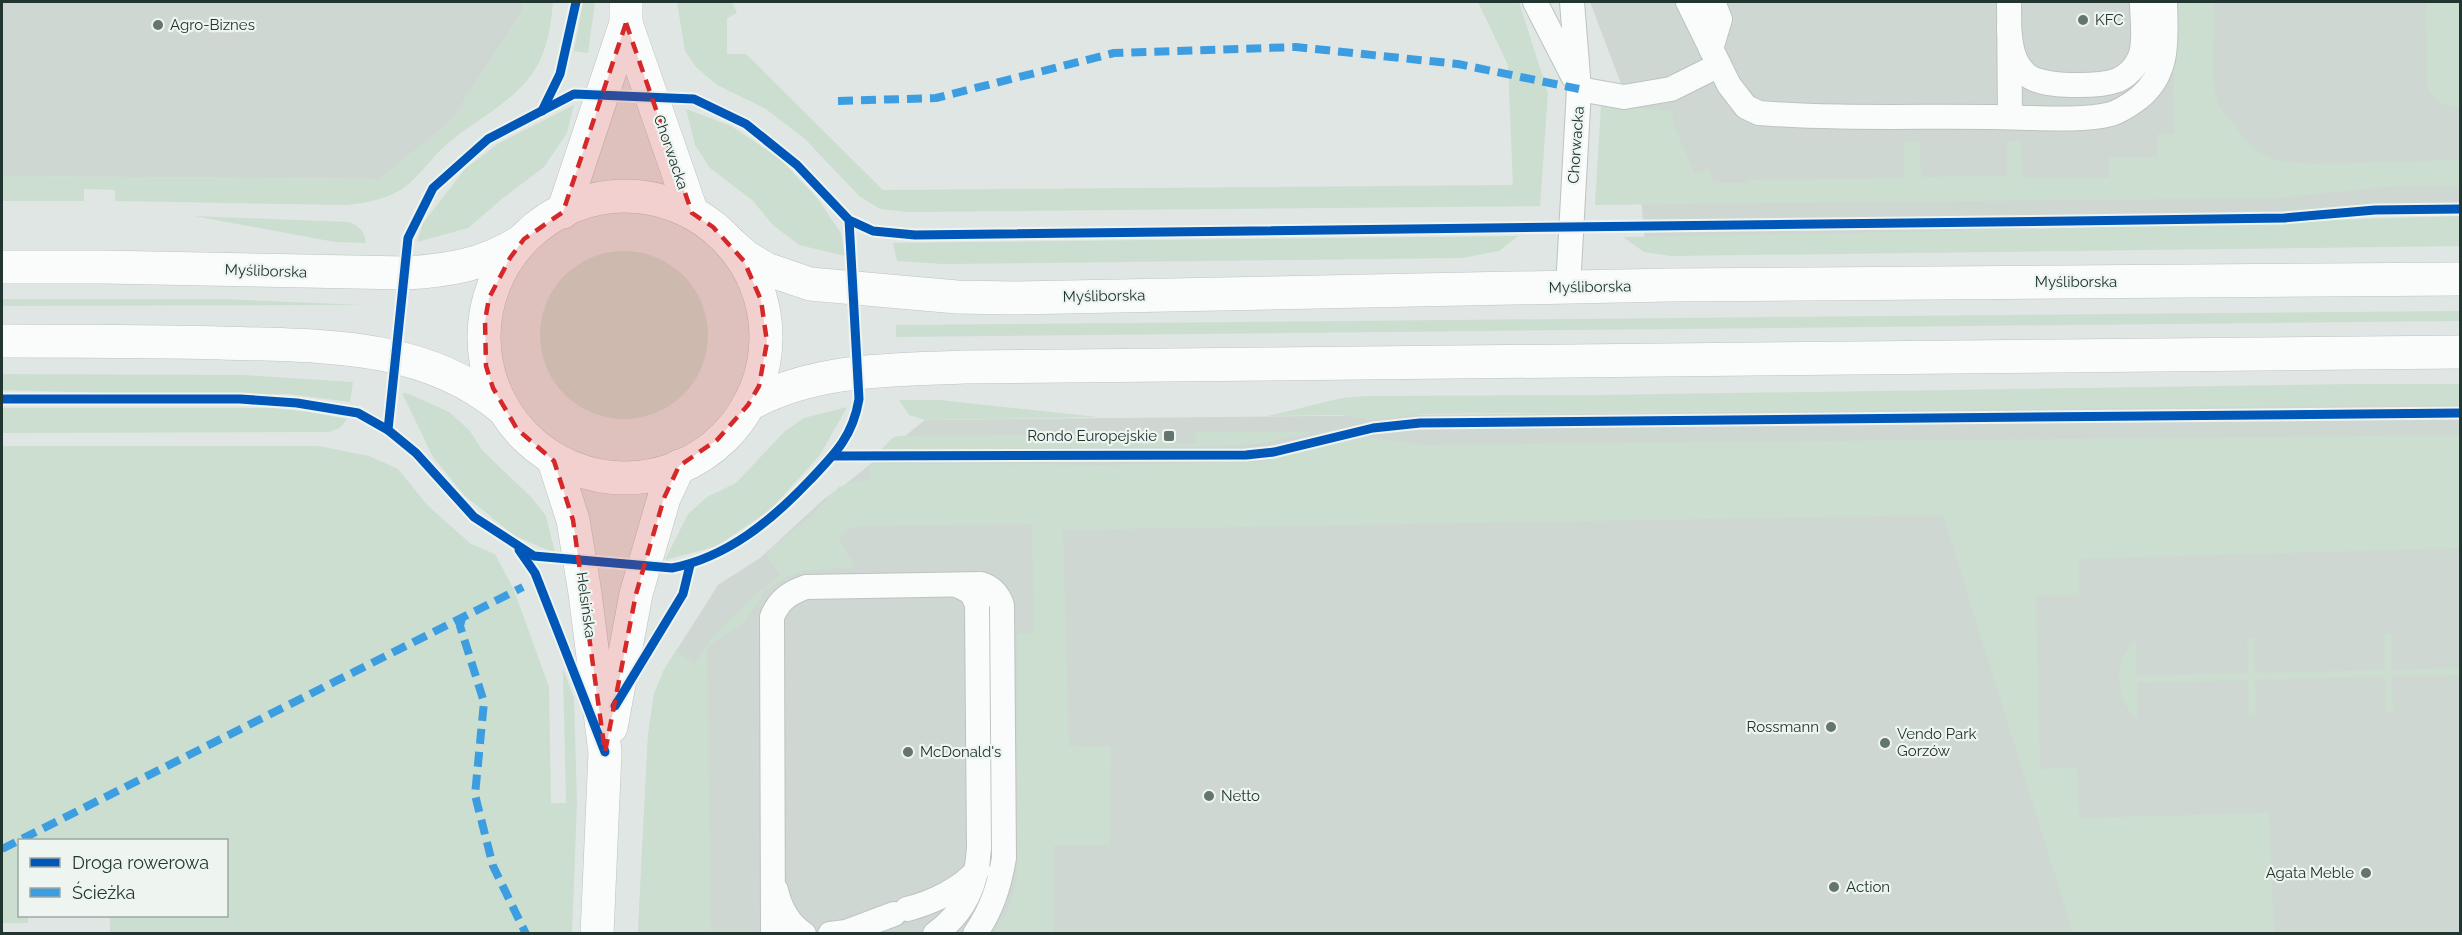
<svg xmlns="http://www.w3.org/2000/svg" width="2462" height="935" viewBox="0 0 2462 935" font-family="Raleway,sans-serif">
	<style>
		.built { fill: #cfd7d3 }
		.green { fill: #cbded0 }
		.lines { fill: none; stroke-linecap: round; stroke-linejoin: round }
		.service-casing { stroke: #bdc3c0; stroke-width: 26 }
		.minor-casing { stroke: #bdc3c0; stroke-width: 34 }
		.secondary-casing { stroke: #bdc3c0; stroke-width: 34 }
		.service { stroke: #fafbfb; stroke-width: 24 }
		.minor { stroke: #fafbfb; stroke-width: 33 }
		.secondary { stroke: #fafbfb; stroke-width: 33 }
		.quiet { stroke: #3c9ee1; stroke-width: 8; stroke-dasharray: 15 8; stroke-linecap: butt }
		.cycleway-casing { stroke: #eef5f1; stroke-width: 13 }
		.cycleway { stroke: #0057b8; stroke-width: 9 }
		.marked { fill: #d62828; fill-opacity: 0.2; stroke: #d62828; stroke-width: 4.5; stroke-dasharray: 12 8; stroke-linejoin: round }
		.poi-dot { fill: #64746f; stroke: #eef5f1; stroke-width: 2 }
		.labels { text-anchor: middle; stroke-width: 4.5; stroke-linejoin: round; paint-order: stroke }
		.poi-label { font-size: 15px; fill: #213630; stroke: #eef5f1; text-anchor: start }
		.street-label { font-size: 15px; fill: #213630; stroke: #eef5f1 }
	</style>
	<rect width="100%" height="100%" fill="#e0e6e3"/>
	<g class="built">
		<polygon points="2,2 522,2 522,12 451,121 380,179 2,176"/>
		<polygon points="1590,2 2460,2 2460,212 1645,243 1634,118"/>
		<polygon points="2460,404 2460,933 638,934 648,736 654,694 664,670 718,585 760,558 824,499 847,483 925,420"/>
	</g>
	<g class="green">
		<path d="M522,2H553C551,25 548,47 536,68C515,102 476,119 446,145C428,161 415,184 393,194C377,201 360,204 344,205L115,201V190L84,189V201H2V176L380,179L451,121L522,12Z"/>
		<polygon points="583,2 595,2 588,53 574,51"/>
		<polygon points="677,2 732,2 737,13 727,18 727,54 746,54 883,190 1513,185 1508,65 1478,2 1519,2 1548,93 1540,206 908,212 880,209 859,196 805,139 766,109 717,85 696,67 685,51"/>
		<polygon points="2172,2 2214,2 2213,82 2218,105 2253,149 2277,161 2314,164 2460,160 2460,186 2398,186 2275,198 1595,205 1601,105 1672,111 1674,126 1695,174 1709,169 1714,183 1747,183 1747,180 1904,178 1904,142 1920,142 1921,177 2007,176 2007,141 2021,141 2022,178 2109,178 2109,157 2157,157 2157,134 2174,134"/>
		<path d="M2426,2H2460V107C2445,108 2433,101 2427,86Z"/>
		<polygon points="574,105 567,133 544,167 503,198 468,228 417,242 423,223 465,169 499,143"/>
		<polygon points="686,109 731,126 779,158 817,198 841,233 845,256 799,245 773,225 752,200 710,168 695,145"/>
		<path d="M194,216L348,222C360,226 364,231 366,243L335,242Z"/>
		<polygon points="2460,216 2460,246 1671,256 1644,252 1623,237 1964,231"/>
		<polygon points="1518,236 1499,251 1462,258 943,264 897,261 893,243"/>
		<circle cx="624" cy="335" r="84"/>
		<polygon points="2,299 221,299 362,305 2,306"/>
		<polygon points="2460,311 2460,321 896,337 896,325"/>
		<polygon points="2,374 243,375 353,382 350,402 288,394 216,396 2,390"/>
		<polygon points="2353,384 2460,384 2460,405 1424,414 1369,420 1343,415 1268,416 1342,398 1368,396 1600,395"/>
		<polygon points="402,393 409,394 449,412 470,431 482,450 532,498 546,516 555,553 515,536 464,495 433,457"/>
		<polygon points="899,400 940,400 1097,417 925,420 909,415"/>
		<polygon points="847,407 820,455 770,510 717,546 665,560 688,514 707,497 736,483 785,431 804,418"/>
		<polygon points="2,408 273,408 309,412 347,419 340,428 329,432 2,433"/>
		<polygon points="1196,432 1317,432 1257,444 1214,446 881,450 892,438 899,436 1173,433 1173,444 1196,443"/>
		<path d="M2460,435V548L2079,559V595L2036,596L2040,769L2077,768L2079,818L2269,813L2274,933H2073L1943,515L1063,530L1069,746L1111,747L1110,845H1054V934L993,933L1007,914L1017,877L1018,634H1034L1032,524L855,526L838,537L853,563V567L802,571L789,575L764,592L745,622L707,647L711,933H638L648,736L654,694L664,670L676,650L694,664C715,629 748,600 780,575L765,553L811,516L839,487L857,481L870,480L869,464L1107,465L1257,462L1366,437L1425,445Z"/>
		<polygon points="2,446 318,446 369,456 398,469 428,506 471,544 495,554 514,590 549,687 551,803 566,803 563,669 574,698 577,804 572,933 110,933 110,916 226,916 226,840 20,840 20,916 28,916 28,923 2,923"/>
		<path d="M2384,634H2391L2392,670L2460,668V675L2392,676L2393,712H2386L2385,676L2255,680L2256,715H2249L2248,680L2137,683V719C2115,700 2111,659 2136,640L2137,676L2248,673L2247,638L2254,637L2255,673L2385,670Z"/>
	</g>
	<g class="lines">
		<defs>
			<g id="service">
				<polyline points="1535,2 1573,76"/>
				<path d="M1688,2L1729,85L1746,107L1759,113C1836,119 1914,116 1992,117C2024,117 2082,122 2111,114C2121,111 2131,104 2139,98C2170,73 2166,38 2165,2"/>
				<polyline points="2009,2 2010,117"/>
				<path d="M2009,28C2011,45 2012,63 2027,75C2042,88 2099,87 2118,80C2127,76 2136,67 2140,57C2146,42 2142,18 2142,2"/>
				<polyline points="1711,49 1720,19 1713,2"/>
				<polyline points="1579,89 1624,97 1671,89 1719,65"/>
				<polyline points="1568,288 1579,89 1572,2"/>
				<path d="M776,890C780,908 789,924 804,934"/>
				<path d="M907,909C931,903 962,889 978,869"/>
				<path d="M773,934L772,617C779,600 789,593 806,587L981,584C992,587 998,594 1002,605L1004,858C999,887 992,909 975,934"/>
				<polyline points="830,934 846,932 894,914"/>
				<path d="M935,934C965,912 977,884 979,848L977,604L971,592L957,585"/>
			</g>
			<g id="minor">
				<polyline points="626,23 692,213"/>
				<polyline points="563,212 626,23 626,2"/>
				<polyline points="554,461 573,520 585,593 605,752 597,934"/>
				<polyline points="611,727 636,594 664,498 679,466"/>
			</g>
			<g id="secondary">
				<circle cx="625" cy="337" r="141"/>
				<polyline points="730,243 746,257 766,269 810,284 957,297 1016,298 1670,285 2460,279"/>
				<path d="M2,267H102L404,273C446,271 484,265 520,242"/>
				<path d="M2,341C75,341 148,341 221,343C319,346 424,342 503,409"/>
				<path d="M748,405C814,368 891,370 964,367L2460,352"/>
			</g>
		</defs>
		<use href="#service" class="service-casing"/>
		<use href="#minor" class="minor-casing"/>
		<use href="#secondary" class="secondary-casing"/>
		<use href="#service" class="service"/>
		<use href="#minor" class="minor"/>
		<use href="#secondary" class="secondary"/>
		<g class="quiet">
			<polyline points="838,101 936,98 1114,53 1296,47 1458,64 1579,89"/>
			<polyline points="462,618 460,626 484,702 475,795 493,866 526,934"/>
			<polyline points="2,849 523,587"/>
		</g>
		<defs>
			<g id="cycleway">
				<polyline points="542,111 560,74 576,2"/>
				<path d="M849,220L859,399C853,436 835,454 810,480C772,520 728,557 672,568L534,556L474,517L416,453L388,430L408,238L433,188L488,139L574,94L694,99L746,124L797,165L849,220L873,231L915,235L2071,221L2284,218L2375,210L2460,209"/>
				<polyline points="2,399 240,399 297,403 358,413 388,430"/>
				<polyline points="833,456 1246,455 1274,452 1373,428 1420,423 2460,413"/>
				<polyline points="519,550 535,573 605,752"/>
				<polyline points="615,706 683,594 690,565"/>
			</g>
		</defs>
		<use href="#cycleway" class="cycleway-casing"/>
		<use href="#cycleway" class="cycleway"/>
	</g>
	<path class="marked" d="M626,23L692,213L713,227L744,261L761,300L767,342L759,386L748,405L717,440L679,466L664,498L636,594L605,752L573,520L554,461L517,429L493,388L486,366L485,321L489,298L510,258L524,239L563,212Z"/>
	<g class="poi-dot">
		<circle cx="2083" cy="20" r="6"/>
		<circle cx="158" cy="25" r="6"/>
		<rect x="1163" y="430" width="12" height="12" rx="3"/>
		<circle cx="1831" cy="727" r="6"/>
		<circle cx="1885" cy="743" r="6"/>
		<circle cx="908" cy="752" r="6"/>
		<circle cx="1209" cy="796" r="6"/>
		<circle cx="2366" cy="873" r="6"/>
		<circle cx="1834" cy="887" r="6"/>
	</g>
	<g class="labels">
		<g class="poi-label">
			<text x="2095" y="25">KFC</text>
			<text x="170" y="30">Agro-Biznes</text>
			<text x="1157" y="441" text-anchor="end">Rondo Europejskie</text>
			<text x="1819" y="732" text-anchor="end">Rossmann</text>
			<text x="1897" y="739">Vendo Park<tspan x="1897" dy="17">Gorzów</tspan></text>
			<text x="920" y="757">McDonald's</text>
			<text x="1221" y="801">Netto</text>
			<text x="2354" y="878" text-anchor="end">Agata Meble</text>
			<text x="1846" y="892">Action</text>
		</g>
		<g class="street-label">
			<text transform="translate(1576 145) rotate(-86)" y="5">Chorwacka</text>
			<text transform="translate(671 152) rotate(71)" y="5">Chorwacka</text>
			<text transform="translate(266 271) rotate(2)" y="5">Myśliborska</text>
			<text x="2076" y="287">Myśliborska</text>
			<text transform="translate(1590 287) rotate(-1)" y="5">Myśliborska</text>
			<text transform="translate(1104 296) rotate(-1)" y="5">Myśliborska</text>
			<text transform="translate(586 605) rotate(82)" y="5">Helsińska</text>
		</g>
	</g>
	<rect width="2462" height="935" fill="none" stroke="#213630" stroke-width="6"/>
	<rect x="18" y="839" width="210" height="78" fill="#eef5f1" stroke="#9ca9a4" stroke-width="1.5"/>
	<rect x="30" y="858" width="30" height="9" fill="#0057b8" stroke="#9ca9a4" stroke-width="1.5"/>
	<text x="72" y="869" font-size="18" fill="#213630">Droga rowerowa</text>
	<rect x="30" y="888" width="30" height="9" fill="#3c9ee1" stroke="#9ca9a4" stroke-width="1.5"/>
	<text x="72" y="899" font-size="18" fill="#213630">Ścieżka</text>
</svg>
